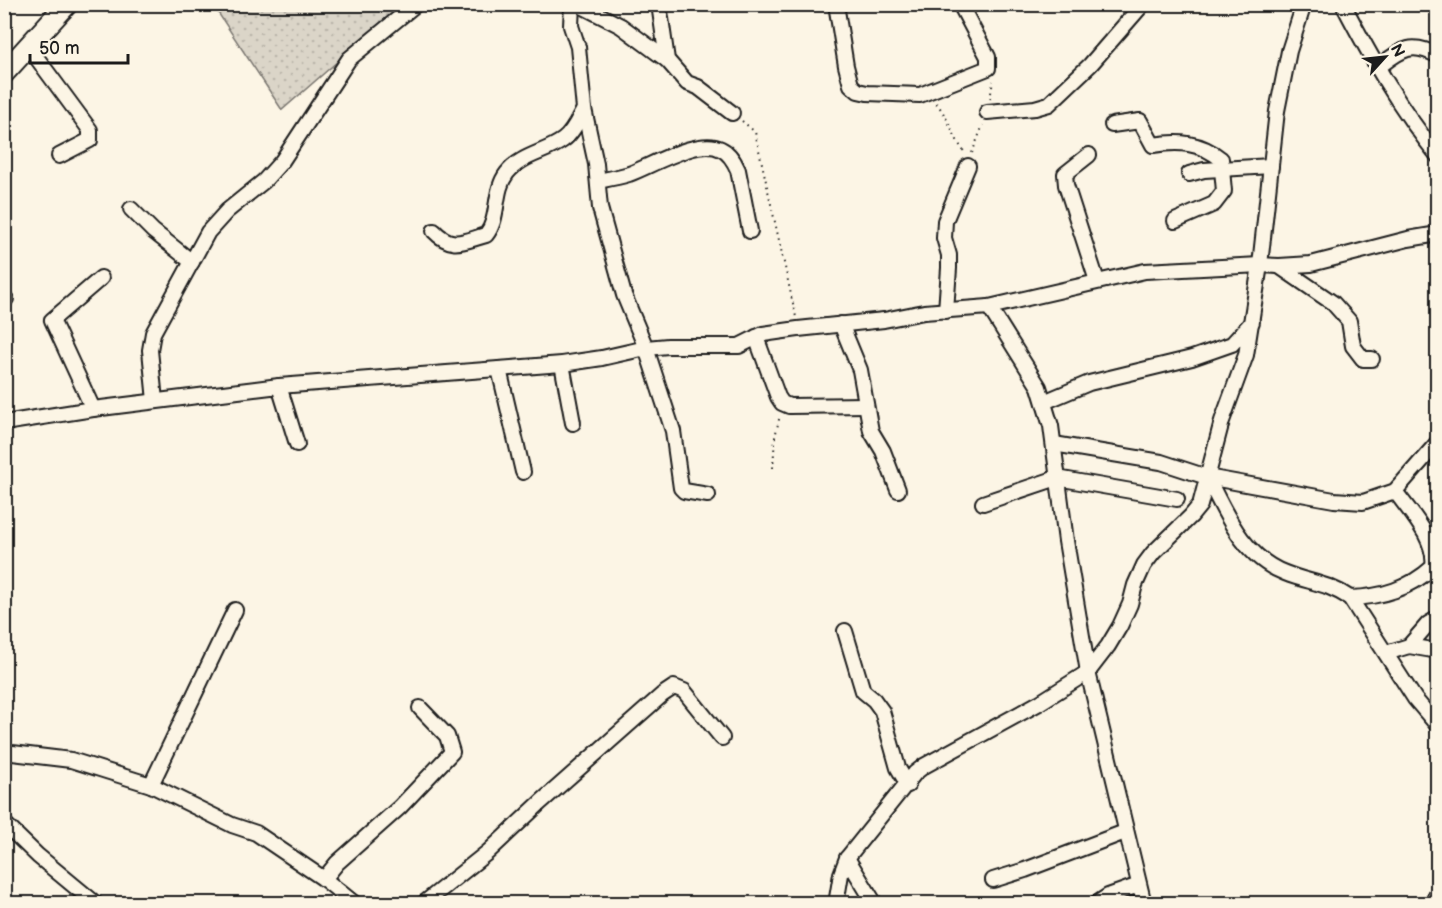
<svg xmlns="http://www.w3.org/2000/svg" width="1442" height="908" viewBox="0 0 1442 908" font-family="'Balsamiq Sans',sans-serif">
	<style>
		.grass { fill: url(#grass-dots); stroke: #7c7872; stroke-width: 1.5 }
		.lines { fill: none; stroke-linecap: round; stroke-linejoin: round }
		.minor-casing { stroke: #1c1c1c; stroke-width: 18 }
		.highway-casing { stroke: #1c1c1c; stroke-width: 24 }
		.path { stroke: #1c1c1c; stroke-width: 2; stroke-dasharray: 1.5 4.5; stroke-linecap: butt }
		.minor { stroke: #fcf5e5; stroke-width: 14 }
		.highway { stroke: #fcf5e5; stroke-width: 20 }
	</style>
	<defs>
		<pattern id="grass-dots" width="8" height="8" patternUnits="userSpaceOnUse" patternTransform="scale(1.5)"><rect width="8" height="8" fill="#dbd5c8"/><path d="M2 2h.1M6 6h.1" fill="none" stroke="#bbb6ab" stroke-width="1.8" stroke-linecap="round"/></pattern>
	</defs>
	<rect width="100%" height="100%" fill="#fcf5e5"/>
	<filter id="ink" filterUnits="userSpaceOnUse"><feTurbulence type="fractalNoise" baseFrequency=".0167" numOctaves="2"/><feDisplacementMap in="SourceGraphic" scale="12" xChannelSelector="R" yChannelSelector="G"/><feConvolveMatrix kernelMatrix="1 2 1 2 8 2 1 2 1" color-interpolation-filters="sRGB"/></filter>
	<g filter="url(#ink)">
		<polygon class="grass" points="393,4 395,11 282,110 213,5"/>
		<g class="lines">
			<defs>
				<g id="minor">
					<polyline points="572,4 571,26 578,47 584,109 596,164 600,208 624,295 646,348 673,431 681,488 684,491 708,495"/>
					<polyline points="578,4 621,26 667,60"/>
					<polyline points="659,4 667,60 687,83 698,87 732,113"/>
					<polyline points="836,4 846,66 851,85 858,91 867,93 920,95 988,68 988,57 960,4"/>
					<path d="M1343,4C1371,58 1400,109 1438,156"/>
					<polyline points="28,46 90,130 90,140 59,156"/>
					<path d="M1377,68C1400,51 1410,40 1438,56"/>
					<polyline points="987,112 1035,108 1049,104 1090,65 1143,4"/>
					<path d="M1112,125L1140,121L1153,145C1179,141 1200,142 1221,159L1224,191L1214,204L1175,221"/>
					<polyline points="1089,155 1065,174 1066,185 1097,281"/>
					<polyline points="1189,174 1204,170 1271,166"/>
					<path d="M598,181C608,179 619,177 629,174C651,166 699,137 721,149C730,153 735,163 738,170L750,231"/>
					<polyline points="131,209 153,231 192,262"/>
					<path d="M434,231C452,250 464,241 486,235C500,218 493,191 507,173C521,155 545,153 563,140C573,133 578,120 584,109"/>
					<polyline points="1279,266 1333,303 1349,321 1353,346 1363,359 1372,359"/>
					<polyline points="4,299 6,299"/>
					<polyline points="989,307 1039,387 1051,426 1066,541 1088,672 1144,904"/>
					<polyline points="946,311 949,268 949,255 944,238 945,221 968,166"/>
					<polyline points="841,324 860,370 871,431 883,451 898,490"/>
					<polyline points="756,337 778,397 782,403 789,406 866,405"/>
					<polyline points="562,364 573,423"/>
					<polyline points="499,369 523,472"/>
					<polyline points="279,386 297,444"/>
					<polyline points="155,401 150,350 153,333 208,232 227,211 264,181 282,161 349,59 416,4"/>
					<polyline points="1044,402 1089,383 1192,358 1232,344 1252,322"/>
					<polyline points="93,409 52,320 101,278"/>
					<polyline points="4,423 93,409 279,386 562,364 602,358 646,348 668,346 739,346 763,334 798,329 884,320 924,312 989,307 1145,271 1260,265 1279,266 1311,264 1408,239 1438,234"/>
					<polyline points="1054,444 1161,462 1207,477 1334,500 1363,502 1395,491 1438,442"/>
					<path d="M1207,477C1226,514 1243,557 1285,573C1310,583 1326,582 1350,598L1415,699L1438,726"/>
					<polyline points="983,503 1057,478 1177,499"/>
					<path d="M1350,598C1382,597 1409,589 1433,567C1437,540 1410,512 1395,491"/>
					<polyline points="845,631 863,691 874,700 882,711 898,768 908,785"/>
					<polyline points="1409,646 1438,651"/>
					<polyline points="1386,653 1409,646 1428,624 1438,618"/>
					<polyline points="4,752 71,760 151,785 232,825 256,833 324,879 355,904"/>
					<polyline points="151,785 235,610"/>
					<polyline points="4,823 38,856 96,904"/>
					<polyline points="847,858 875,904"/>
					<polyline points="324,879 337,863 400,807 452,752 447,736 420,708"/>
					<polyline points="993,880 1025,870 1125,832"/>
					<polyline points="423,904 488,852 541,802 662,695 674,687 684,691 722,738"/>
					<polyline points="836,904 841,874 847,858 915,773 924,766 1039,703 1088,672 1108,646 1120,626 1130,604 1135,585 1144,565 1153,553 1191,516 1200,505 1222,421 1246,355 1260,265 1277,111 1289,51 1304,4"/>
					<polyline points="1096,904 1108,896 1139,885"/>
					<polyline points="1432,904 1438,891"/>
				</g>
				<polyline id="highway" points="4,73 67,4"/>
			</defs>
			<use href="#minor" class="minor-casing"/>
			<use href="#highway" class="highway-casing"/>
			<g class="path">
				<polyline points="990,99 993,81"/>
				<path d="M936,103C950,119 953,138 966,154"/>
				<polyline points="742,121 755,132 796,317"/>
				<polyline points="972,153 983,125"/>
				<polyline points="773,468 775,437 780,415"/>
			</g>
			<use href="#minor" class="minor"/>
			<use href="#highway" class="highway"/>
		</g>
	</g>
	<rect width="1442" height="908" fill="none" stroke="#fcf5e5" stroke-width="24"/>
	<rect x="12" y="12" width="1418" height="884" fill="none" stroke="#1c1c1c" stroke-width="2" filter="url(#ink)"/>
	<g transform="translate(1385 57) rotate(63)" stroke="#fcf5e5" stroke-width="4.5" paint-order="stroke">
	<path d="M0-4.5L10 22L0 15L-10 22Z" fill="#1c1c1c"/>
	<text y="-9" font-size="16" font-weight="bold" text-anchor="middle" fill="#1c1c1c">N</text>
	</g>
	<path d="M30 54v9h98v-9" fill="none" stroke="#1c1c1c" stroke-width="3"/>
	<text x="39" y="54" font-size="18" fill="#1c1c1c" stroke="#fcf5e5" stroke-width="4.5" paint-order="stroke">50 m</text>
</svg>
